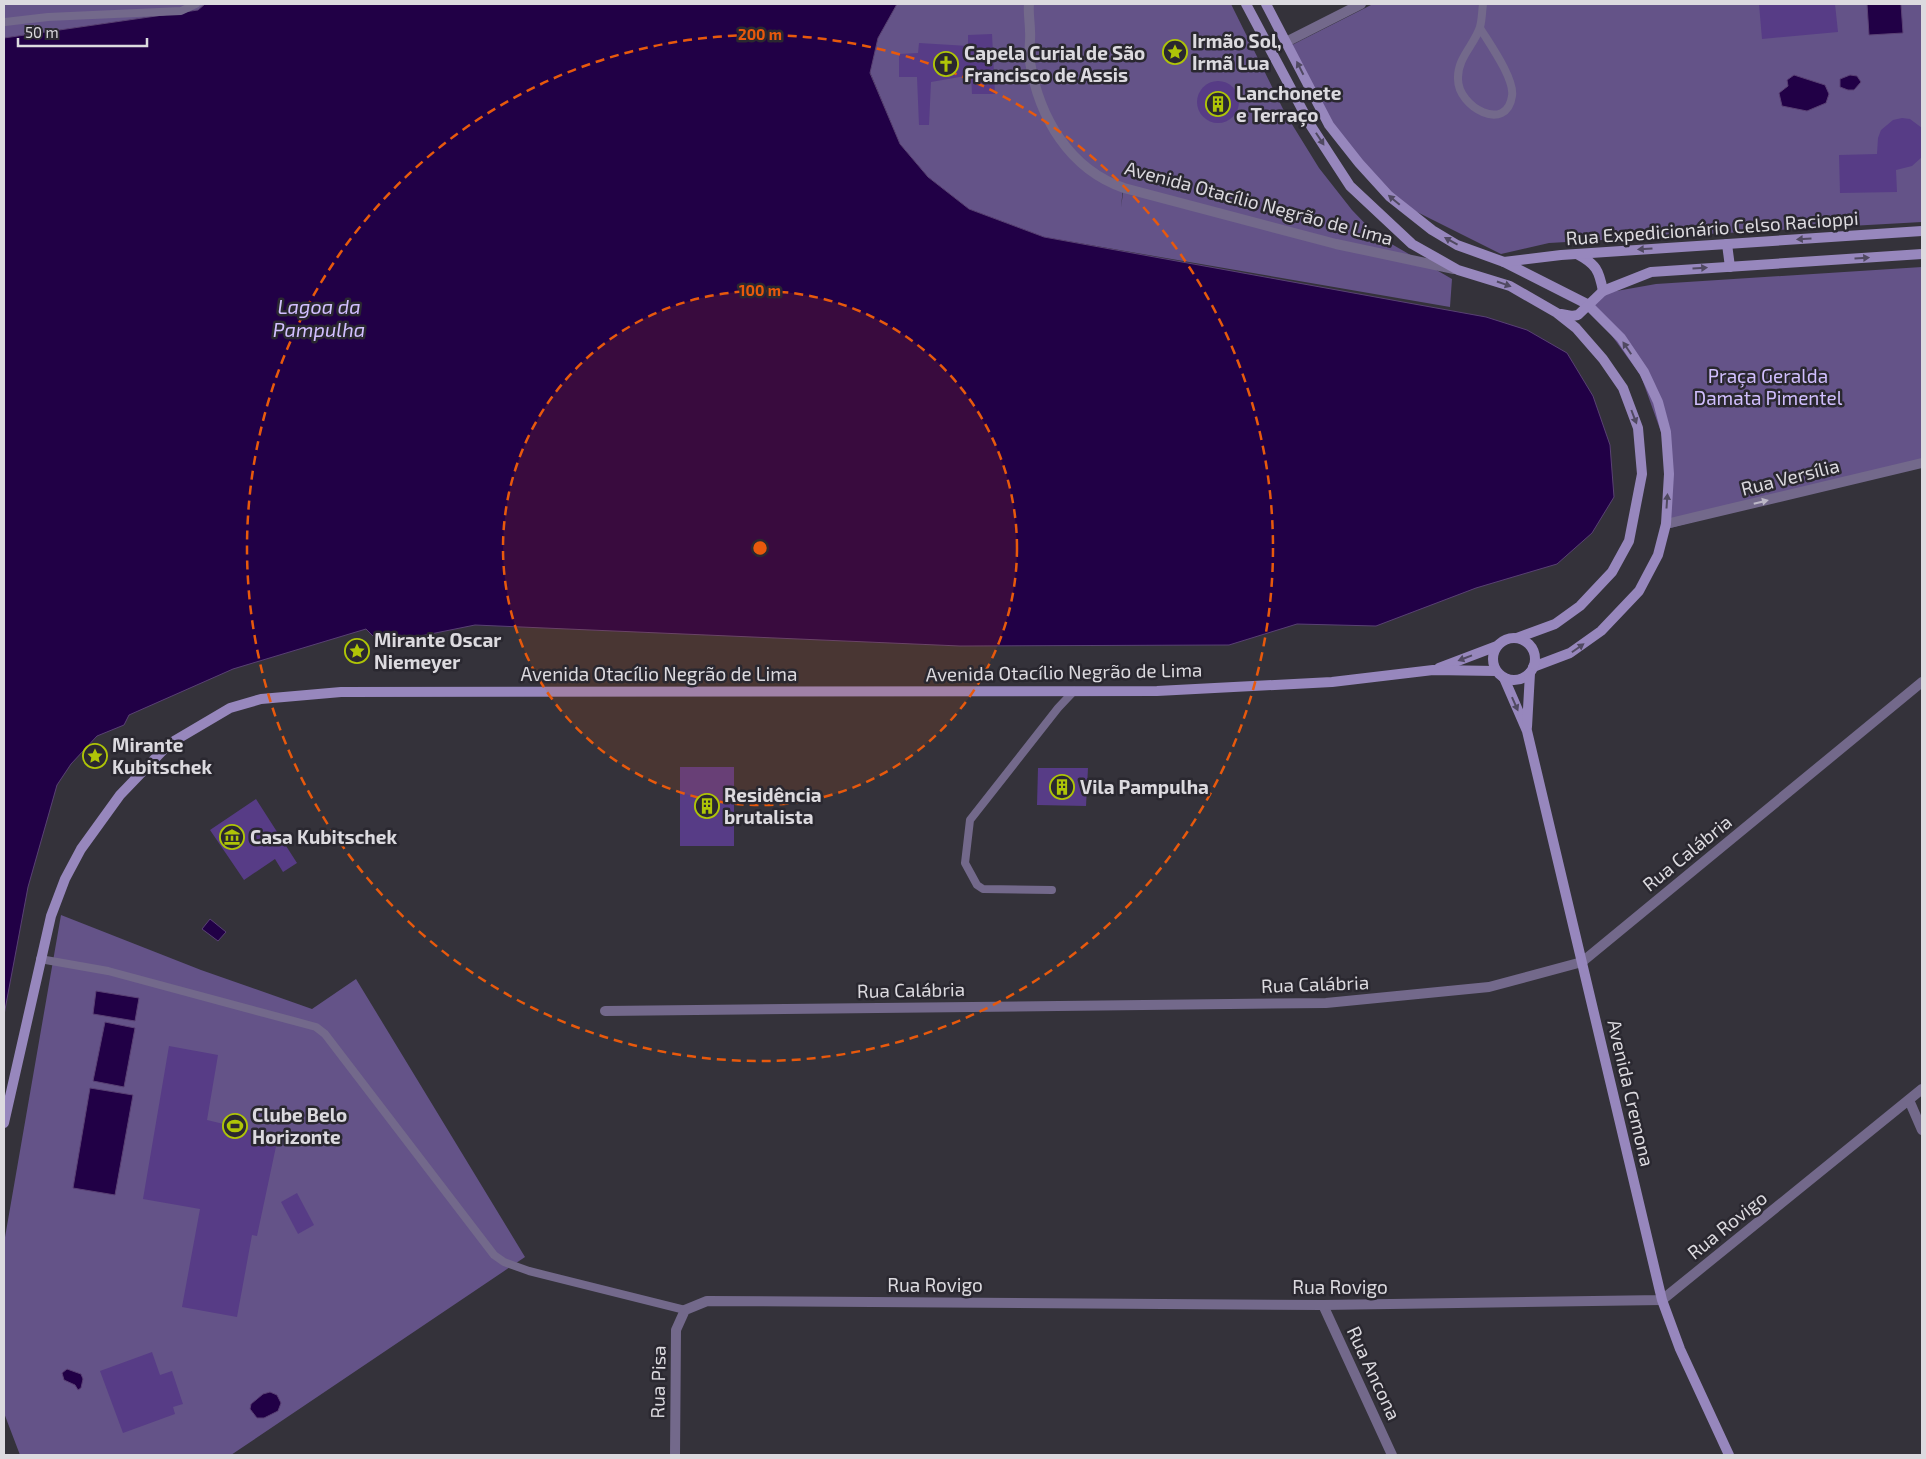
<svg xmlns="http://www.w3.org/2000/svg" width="1926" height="1459" viewBox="0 0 1926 1459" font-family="'Exo 2',sans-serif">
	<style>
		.green { fill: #645388 }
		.water { fill: #210046; stroke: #594174 }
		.building { fill: #573c86 }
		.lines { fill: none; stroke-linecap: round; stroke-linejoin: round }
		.lane { stroke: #73698b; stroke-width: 8 }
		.street { stroke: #73698b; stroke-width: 10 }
		.secondary { stroke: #9787bd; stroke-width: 10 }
		.oneway { fill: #504961 }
		.oneway2 { fill: #bcb8c6 }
		.ring { fill: none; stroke: #e8590c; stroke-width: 2.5; stroke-dasharray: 9 6 }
		.labels { text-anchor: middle; stroke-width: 5; stroke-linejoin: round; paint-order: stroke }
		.poi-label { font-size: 19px; font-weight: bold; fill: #dcdadf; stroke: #2a2830; text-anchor: start }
		.street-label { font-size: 19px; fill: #dcdadf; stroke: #2a2830 }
		.park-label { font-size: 19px; fill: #d1bffe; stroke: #2a2830 }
		.water-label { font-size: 20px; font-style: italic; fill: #d2bfff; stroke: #2a2830 }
		.centre { fill: #e8590c; stroke: #2a2830; stroke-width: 2.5 }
		.ring-label { font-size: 15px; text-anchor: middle; font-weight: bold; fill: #e8590c; stroke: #2a2830; stroke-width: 5; stroke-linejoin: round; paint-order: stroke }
	</style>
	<rect width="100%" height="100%" fill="#34323a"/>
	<g class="green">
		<polygon points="4,4 205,4 198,10 170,14 4,38"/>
		<polygon points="897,4 1028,4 1027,60 1041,111 1062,144 1080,165 1123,188 1121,207 1124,187 1082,162 1064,143 1044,110 1032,61 1031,4 1231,4 1285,113 1319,168 1352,210 1376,235 1452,279 1450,307 1044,237 969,209 928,177 900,144 870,72 878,38"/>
		<polygon points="1373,4 1922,4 1922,222 1549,243 1501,254 1399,203 1348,149 1286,48"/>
		<polygon points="1922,267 1922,460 1663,530 1669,474 1661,432 1641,376 1589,304 1605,293 1656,284"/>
		<polygon points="61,915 201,970 312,1009 356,979 525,1257 231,1455 20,1455 4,1413 4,1243"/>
	</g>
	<g class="water">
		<polygon points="205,4 897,4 878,38 870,73 900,144 928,177 969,209 1044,237 1486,317 1527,330 1567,353 1593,396 1610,445 1614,497 1592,533 1557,564 1476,588 1376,626 1297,624 1229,645 960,646 475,625 381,644 366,629 233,669 129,715 124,725 97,736 71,764 57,785 28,887 4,1015 4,38 170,14 198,10"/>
		<polygon points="1867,4 1901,4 1903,33 1869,35"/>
		<polygon points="1794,75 1825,85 1829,94 1826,103 1807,111 1782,106 1779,93 1788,86 1787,80"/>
		<polygon points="1850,75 1857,76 1861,82 1854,90 1848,90 1840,87 1840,79"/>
		<polygon points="210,919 226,932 218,941 202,929"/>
		<polygon points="96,991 139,998 135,1021 93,1014"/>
		<polygon points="105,1022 135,1028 124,1087 93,1081"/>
		<polygon points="90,1088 133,1095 115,1195 73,1188"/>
		<polygon points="67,1369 81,1374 83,1379 81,1388 78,1390 75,1385 64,1380 62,1373"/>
		<polygon points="270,1392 277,1395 281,1403 278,1411 264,1418 257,1418 250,1409 251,1404 263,1394"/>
	</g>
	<g class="building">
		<polygon points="1759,4 1835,4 1838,32 1762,39"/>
		<polygon points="992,34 995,94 972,94 971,75 931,82 929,125 919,125 917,77 899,77 899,54 918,53 919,43 968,46 968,35"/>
		<circle cx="1218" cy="102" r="21"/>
		<polygon points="1902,118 1910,119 1922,128 1922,157 1912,166 1896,170 1897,192 1840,193 1839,155 1877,154 1878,138 1881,130 1893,120"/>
		<rect x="680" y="767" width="54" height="79"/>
		<polygon points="1038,768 1088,768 1086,806 1037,805"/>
		<polygon points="256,799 297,863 283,872 275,859 244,880 210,830"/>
		<polygon points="169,1046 218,1055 207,1120 278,1137 257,1236 252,1235 237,1317 182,1307 200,1209 143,1199"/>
		<polygon points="297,1193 314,1225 298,1234 281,1202"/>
		<polygon points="152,1352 160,1375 172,1371 183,1404 173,1407 175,1414 123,1433 100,1371"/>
	</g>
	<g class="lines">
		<g class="lane">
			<polyline points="5,22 48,17 181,11 196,4"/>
			<path d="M1480,28C1489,43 1515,79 1512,96C1507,133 1458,108 1458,79C1457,58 1475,44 1480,27C1482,20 1482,11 1483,4"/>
			<polyline points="1052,890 983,889 977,885 965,863 970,820 1058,708 1074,691"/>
			<polyline points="40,959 108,971 316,1027 325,1034 494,1255 504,1262 529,1271 685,1310"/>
		</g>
		<g class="street">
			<path d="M1029,4C1028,13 1030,22 1030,31C1031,41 1028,52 1030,62C1039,117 1069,169 1124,188L1336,244L1454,269"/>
			<polyline points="1286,42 1361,4"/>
			<polyline points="1666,524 1922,463"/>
			<polyline points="605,1011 1326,1003 1489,987 1582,962 1922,682"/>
			<polyline points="1909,1100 1922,1130"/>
			<polyline points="1323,1305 1392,1455"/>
			<polyline points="675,1455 676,1330 685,1310 707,1301 1323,1305 1662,1300 1922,1089"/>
		</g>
		<g class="secondary">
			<polyline points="1246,4 1311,126 1350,186 1412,244 1458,270 1510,286 1557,313 1576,328 1603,359 1623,388 1638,428 1642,474 1629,541 1612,572 1580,606 1555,624 1517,638"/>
			<polyline points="1266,4 1329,125 1359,163 1389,196 1432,230 1457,245 1504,262 1587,304 1621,338 1644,372 1658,402 1666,432 1669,474 1666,524 1658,555 1639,591 1601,631 1570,653 1533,667"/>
			<polyline points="1727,244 1730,267"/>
			<path d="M1577,254C1596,264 1599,270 1603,291"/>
			<polyline points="1504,262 1561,255 1922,231"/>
			<polyline points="1561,314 1572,316 1578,315 1603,291 1651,272 1922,254"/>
			<circle cx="1514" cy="659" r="21"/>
			<polyline points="1439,668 1497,646"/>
			<polyline points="1504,678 1527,731 1662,1300 1680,1349 1729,1455"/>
			<polyline points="1527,727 1530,673"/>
			<polyline points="4,1123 51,916 65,879 81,849 120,795 169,744 230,708 261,699 341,692 1157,691 1332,682 1433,670 1496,671"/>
		</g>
	</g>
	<defs><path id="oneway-solid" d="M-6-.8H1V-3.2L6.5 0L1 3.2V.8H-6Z" transform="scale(1.25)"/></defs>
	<g class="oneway">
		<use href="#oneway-solid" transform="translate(1300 68) rotate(-117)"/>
		<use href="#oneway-solid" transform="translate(1320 139) rotate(57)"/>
		<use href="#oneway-solid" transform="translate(1394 200) rotate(-140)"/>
		<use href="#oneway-solid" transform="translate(1804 239) rotate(176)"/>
		<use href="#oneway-solid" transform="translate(1451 241) rotate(-151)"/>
		<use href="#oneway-solid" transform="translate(1645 249) rotate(176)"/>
		<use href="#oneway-solid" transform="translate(1862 258) rotate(-4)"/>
		<use href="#oneway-solid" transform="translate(1700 268) rotate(-4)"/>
		<use href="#oneway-solid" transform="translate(1504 284) rotate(19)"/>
		<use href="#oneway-solid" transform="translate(1627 348) rotate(-124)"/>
		<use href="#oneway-solid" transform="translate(1634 417) rotate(69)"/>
		<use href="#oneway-solid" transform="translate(1667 501) rotate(-86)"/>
		<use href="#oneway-solid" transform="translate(1578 648) rotate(-35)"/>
		<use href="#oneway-solid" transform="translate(1465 658) rotate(159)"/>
		<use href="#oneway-solid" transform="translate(1515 704) rotate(66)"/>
	</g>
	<use class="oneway2" href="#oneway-solid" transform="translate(1761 502) rotate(-14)"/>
	<circle cx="760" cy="548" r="257" fill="#e8590c" fill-opacity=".12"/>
	<g class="ring">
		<circle cx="760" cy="548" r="257"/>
		<circle cx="760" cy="548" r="513"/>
	</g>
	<defs>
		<symbol id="sight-ring" viewBox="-11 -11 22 22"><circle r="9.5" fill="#2a2830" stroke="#afc507" stroke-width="1.5"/><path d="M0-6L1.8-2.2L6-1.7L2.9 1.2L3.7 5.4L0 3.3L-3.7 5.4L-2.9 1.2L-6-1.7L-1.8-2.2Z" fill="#afc507"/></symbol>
		<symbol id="church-ring" viewBox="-11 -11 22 22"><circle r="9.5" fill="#2a2830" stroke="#afc507" stroke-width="1.5"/><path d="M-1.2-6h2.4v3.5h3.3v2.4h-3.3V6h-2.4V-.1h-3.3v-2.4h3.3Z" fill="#afc507"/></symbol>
		<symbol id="building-ring" viewBox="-11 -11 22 22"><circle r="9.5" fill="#2a2830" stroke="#afc507" stroke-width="1.5"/><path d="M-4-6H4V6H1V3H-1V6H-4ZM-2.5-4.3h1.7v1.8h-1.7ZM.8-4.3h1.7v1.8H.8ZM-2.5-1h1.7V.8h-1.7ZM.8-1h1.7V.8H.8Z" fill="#afc507"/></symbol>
		<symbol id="museum-ring" viewBox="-11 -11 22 22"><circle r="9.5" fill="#2a2830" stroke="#afc507" stroke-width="1.5"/><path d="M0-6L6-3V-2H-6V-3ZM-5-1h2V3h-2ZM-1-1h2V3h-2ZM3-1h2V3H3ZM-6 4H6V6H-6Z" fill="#afc507"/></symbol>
		<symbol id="stadium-ring" viewBox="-11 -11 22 22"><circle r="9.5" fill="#2a2830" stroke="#afc507" stroke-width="1.5"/><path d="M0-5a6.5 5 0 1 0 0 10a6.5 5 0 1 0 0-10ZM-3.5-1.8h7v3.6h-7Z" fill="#afc507"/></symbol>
	</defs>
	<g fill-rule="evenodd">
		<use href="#sight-ring" x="1161" y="38" width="28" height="28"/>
		<use href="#church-ring" x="932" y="50" width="28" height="28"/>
		<use href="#building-ring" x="1204" y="90" width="28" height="28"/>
		<use href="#sight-ring" x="343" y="637" width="28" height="28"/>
		<use href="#sight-ring" x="81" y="742" width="28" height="28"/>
		<use href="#building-ring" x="1048" y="773" width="28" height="28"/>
		<use href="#building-ring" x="693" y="792" width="28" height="28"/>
		<use href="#museum-ring" x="218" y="823" width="28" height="28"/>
		<use href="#stadium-ring" x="221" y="1112" width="28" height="28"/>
	</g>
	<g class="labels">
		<g class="poi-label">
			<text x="1192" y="48">Irmão Sol,<tspan x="1192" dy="22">Irmã Lua</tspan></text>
			<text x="964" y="60">Capela Curial de São<tspan x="964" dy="22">Francisco de Assis</tspan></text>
			<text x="1236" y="100">Lanchonete<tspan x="1236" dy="22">e Terraço</tspan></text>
			<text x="374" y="647">Mirante Oscar<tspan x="374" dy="22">Niemeyer</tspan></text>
			<text x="112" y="752">Mirante<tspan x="112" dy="22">Kubitschek</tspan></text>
			<text x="1080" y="794">Vila Pampulha</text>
			<text x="724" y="802">Residência<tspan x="724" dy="22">brutalista</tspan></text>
			<text x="250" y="844">Casa Kubitschek</text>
			<text x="252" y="1122">Clube Belo<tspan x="252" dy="22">Horizonte</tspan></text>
		</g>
		<g class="street-label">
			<text transform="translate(1259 203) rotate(15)" y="7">Avenida Otacílio Negrão de Lima</text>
			<text transform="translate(1712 228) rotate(-4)" y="7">Rua Expedicionário Celso Racioppi</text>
			<text transform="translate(1790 477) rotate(-14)" y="7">Rua Versília</text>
			<text transform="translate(1064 672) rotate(-1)" y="7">Avenida Otacílio Negrão de Lima</text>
			<text x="659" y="681">Avenida Otacílio Negrão de Lima</text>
			<text transform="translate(1687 853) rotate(-39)" y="7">Rua Calábria</text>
			<text transform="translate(1315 984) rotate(-2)" y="7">Rua Calábria</text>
			<text transform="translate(911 990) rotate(-1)" y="7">Rua Calábria</text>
			<text transform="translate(1631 1093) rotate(77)" y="7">Avenida Cremona</text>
			<text transform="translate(1727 1225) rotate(-39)" y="7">Rua Rovigo</text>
			<text x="935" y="1292">Rua Rovigo</text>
			<text x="1340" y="1294">Rua Rovigo</text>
			<text transform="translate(1374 1373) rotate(65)" y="7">Rua Ancona</text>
			<text transform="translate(658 1382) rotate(-89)" y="7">Rua Pisa</text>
		</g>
		<g class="park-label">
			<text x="1768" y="383">Praça Geralda<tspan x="1768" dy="22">Damata Pimentel</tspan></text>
		</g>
		<g class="water-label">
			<text x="319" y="314">Lagoa da<tspan x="319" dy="23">Pampulha</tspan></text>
		</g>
	</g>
	<circle cx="760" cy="548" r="8" class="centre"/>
	<g class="ring-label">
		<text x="760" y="40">200 m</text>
		<text x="760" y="296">100 m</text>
	</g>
	<rect width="1926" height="1459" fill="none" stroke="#dcdadf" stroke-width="10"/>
	<path d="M18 38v8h129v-8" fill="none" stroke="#dcdadf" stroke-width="2.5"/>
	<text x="25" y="38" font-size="15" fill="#dcdadf" stroke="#2a2830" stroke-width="4" paint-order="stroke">50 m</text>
</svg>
